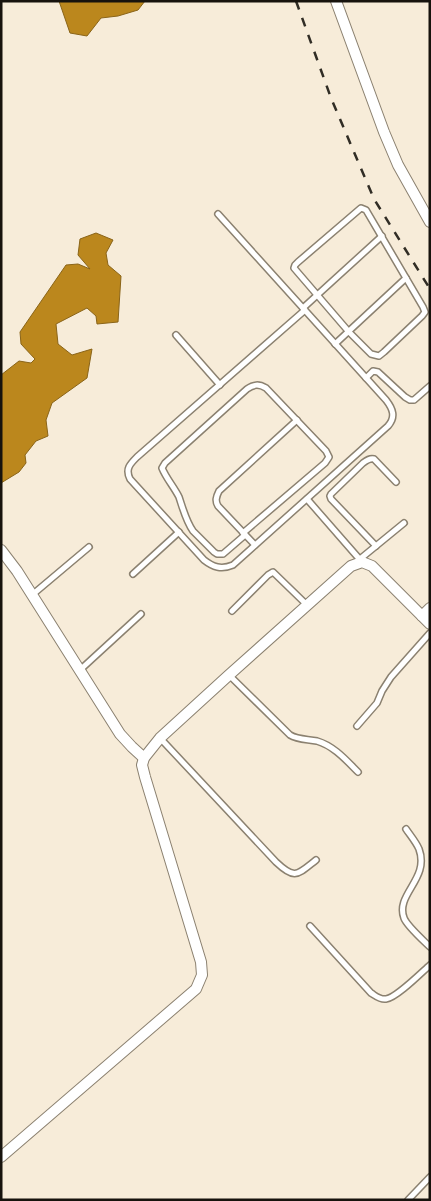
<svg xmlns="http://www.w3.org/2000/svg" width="431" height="1201" viewBox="0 0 431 1201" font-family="Spectral,serif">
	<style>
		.water { fill: #bb871d; stroke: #8a6418 }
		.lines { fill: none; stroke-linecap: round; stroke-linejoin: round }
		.lane-casing { stroke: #8b8170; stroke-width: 8 }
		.street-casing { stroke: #8b8170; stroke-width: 12 }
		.lane { stroke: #fff; stroke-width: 5 }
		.street { stroke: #fff; stroke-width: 10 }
		.rail { stroke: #312d25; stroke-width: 2.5; stroke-dasharray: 9 9; stroke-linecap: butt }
	</style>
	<rect width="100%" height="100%" fill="#f7ecd9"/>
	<g class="water">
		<polygon points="59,1 145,1 138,10 118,16 101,18 87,36 70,33"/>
		<polygon points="96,233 113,240 106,253 108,265 121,276 118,322 97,324 96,316 87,308 56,324 58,344 72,355 92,349 87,378 52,403 46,420 48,436 36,441 25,455 26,463 19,472 1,483 1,375 19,361 31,363 35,359 21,344 20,332 66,265 78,264 90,269 78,255 80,239"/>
	</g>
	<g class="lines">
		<defs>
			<g id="lane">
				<polygon points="361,208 366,210 423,307 425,312 422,316 384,352 379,356 371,354 349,332 294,268 295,265 298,262"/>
				<path d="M218,214L386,400C393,409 396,417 388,426L233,565C221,570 213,567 204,560L130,479C125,469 130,464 137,457L305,310"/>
				<polyline points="303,308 382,236"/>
				<polyline points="176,335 220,385"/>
				<polyline points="335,344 406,278"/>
				<polyline points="366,378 373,371 378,372 405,397 410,400 414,400 430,386"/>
				<polyline points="307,499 362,562"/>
				<path d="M243,533L325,463L329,457L326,451L266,388C259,384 254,384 247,389L165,463L162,468C166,478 174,487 179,497C183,509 186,521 193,531L214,552L217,554H223L245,535"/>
				<path d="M255,545L218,506C215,501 216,497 219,491L297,420"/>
				<path d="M376,546L331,499L330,496L331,494L363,463C367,460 370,458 374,459L396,482"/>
				<polyline points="360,559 404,523"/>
				<polyline points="133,574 179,532"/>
				<polyline points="32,595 89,547"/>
				<polyline points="232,611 268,575 273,572 307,605"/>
				<polyline points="80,670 141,614"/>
				<path d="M229,675L290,735C298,740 308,739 317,741C334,746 346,760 358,772"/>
				<polyline points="357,726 377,703 382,691 391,677 430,633"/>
				<path d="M160,738L276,862C295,880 297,875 316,860"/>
				<path d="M406,829C410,835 416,842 419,849C430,879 395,894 404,918C407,926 423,940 430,947"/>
				<path d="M310,926L371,993C376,996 380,1000 386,999C396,998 421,973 430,965"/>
				<polyline points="408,1200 430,1177"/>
			</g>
			<g id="street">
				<polyline points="336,1 384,132 398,165 430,222"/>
				<polyline points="1,550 17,571 120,734 132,747 144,758"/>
				<polyline points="422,616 430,608"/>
				<polyline points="1,1157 196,989 202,975 201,962 145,777 142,765 144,758 160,738 229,675 351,566 362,562 372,566 430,624"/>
			</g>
		</defs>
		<use href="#lane" class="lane-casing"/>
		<use href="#street" class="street-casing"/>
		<use href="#lane" class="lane"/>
		<use href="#street" class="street"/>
		<polyline class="rail" points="296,1 331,98 374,199 430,289"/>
	</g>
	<rect width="431" height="1201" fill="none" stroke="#17130d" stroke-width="5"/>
</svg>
